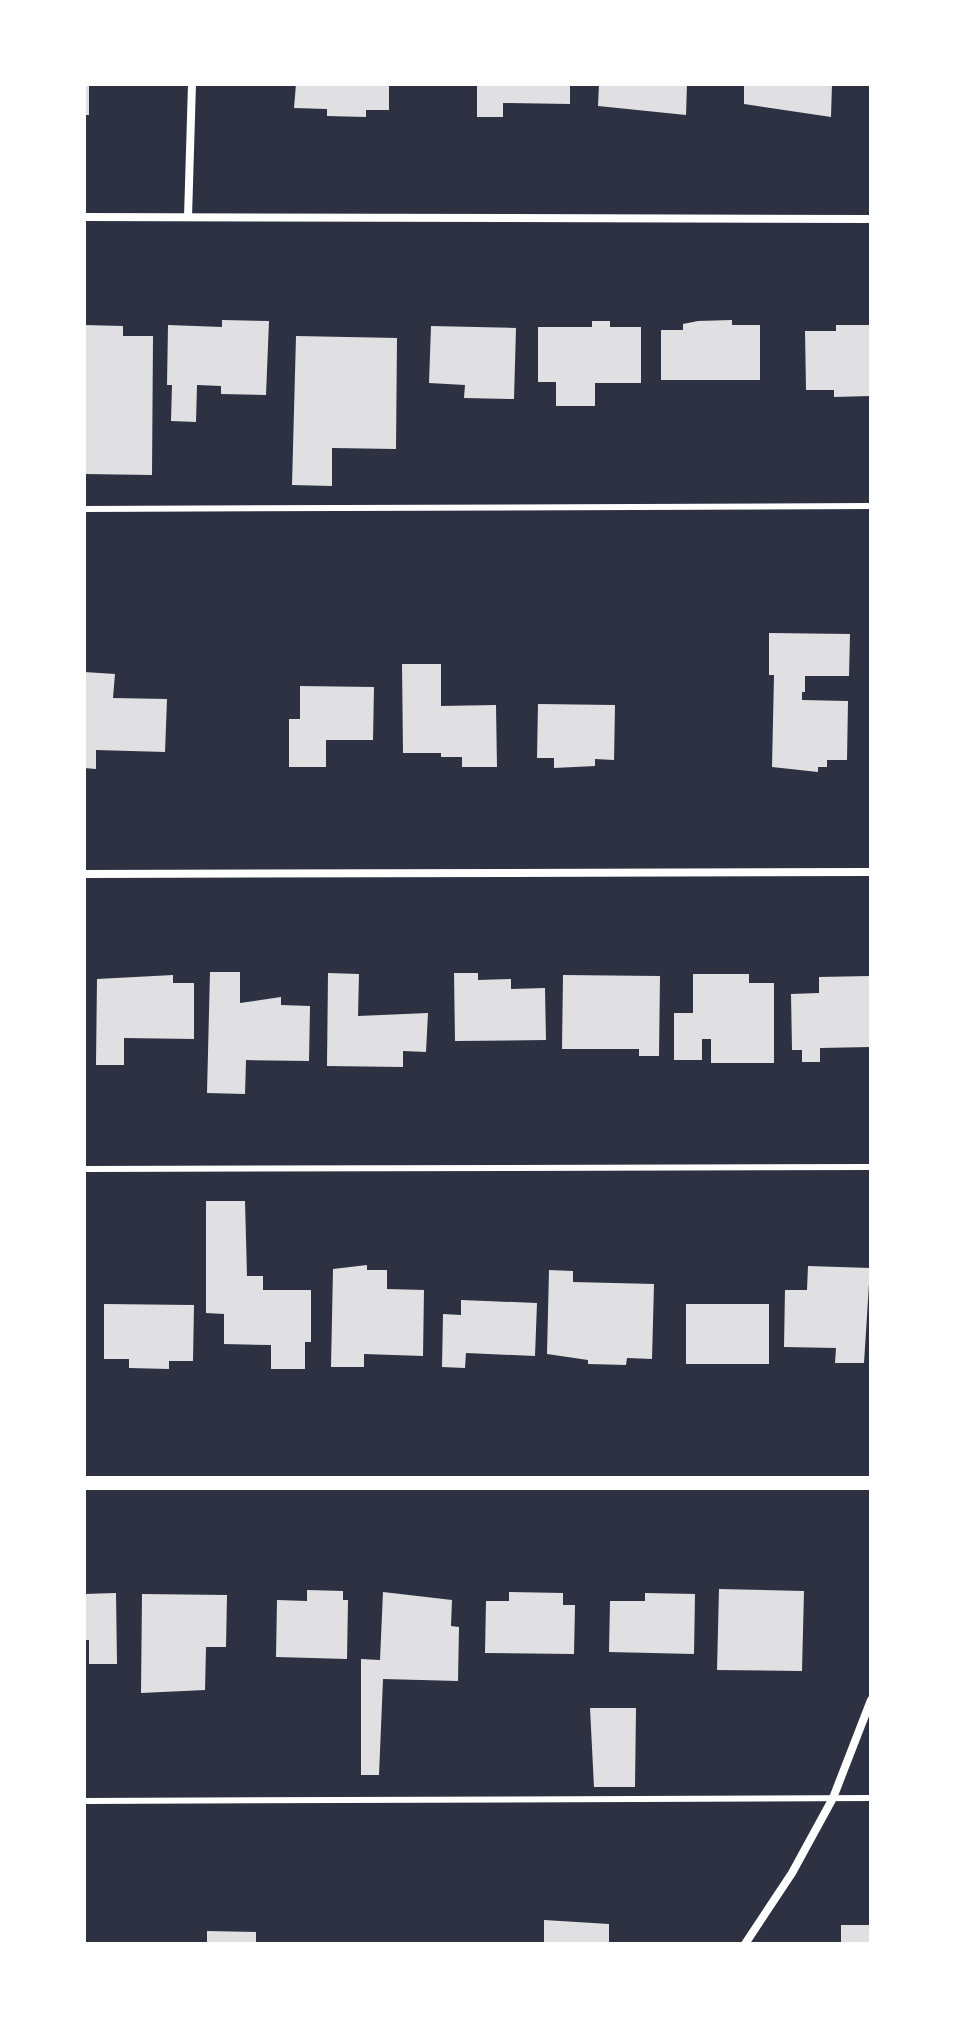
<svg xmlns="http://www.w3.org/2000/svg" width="955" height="2028" viewBox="0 0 955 2028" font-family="Montserrat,sans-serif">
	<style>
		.building { fill: #e0e0e3 }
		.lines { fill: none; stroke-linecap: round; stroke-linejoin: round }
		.service { stroke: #fff; stroke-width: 6 }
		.minor { stroke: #fff; stroke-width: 8 }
		.tertiary { stroke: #fff; stroke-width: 14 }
	</style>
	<rect width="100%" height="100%" fill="#2d3142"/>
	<g class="building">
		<rect x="84" y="84" width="5" height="31"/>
		<polygon points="296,84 389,84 389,110 366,110 366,117 327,116 327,109 294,108"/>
		<polygon points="477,84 570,84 570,104 503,103 503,117 477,117"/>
		<polygon points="599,84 687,84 686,115 598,106"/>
		<polygon points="744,84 832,84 831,117 744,104"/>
		<polygon points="222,320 269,321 266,395 221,394 221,386 197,385 196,422 171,421 172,385 167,385 168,325 222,327"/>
		<polygon points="732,320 732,325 760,325 760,380 661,380 661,330 683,330 683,324 698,321"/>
		<polygon points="592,321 610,321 610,327 641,327 641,383 595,383 595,406 556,406 556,382 538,382 538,327 592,327"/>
		<polygon points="84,325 123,326 123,336 153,336 152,475 84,474"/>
		<polygon points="836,325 871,325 871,396 834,397 834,390 806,390 805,331 836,331"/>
		<polygon points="431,326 516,328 514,399 464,398 465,385 429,383"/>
		<polygon points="296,336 397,338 396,449 332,448 332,486 292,485"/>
		<polygon points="769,633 850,634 849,676 805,676 805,692 802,692 802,700 848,701 847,760 827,760 827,767 818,767 818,772 772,767 774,675 769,675"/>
		<polygon points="402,664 441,664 441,706 496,705 497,767 462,767 462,757 441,757 441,753 403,753"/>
		<polygon points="84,672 115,674 113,698 167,699 165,752 96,750 96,769 84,768"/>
		<polygon points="300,686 374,687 373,740 326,740 326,767 289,767 289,719 300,719"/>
		<polygon points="538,704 615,705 614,760 595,759 595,766 554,768 554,758 537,758"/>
		<polygon points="210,972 240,972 240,1003 281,997 281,1005 310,1006 309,1061 246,1060 245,1094 207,1093"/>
		<polygon points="328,973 359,974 358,1016 428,1013 426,1052 403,1051 403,1067 327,1066"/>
		<polygon points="454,973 478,973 478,980 511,979 511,989 545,988 546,1040 455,1041"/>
		<polygon points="693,974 749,974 749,983 774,983 774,1063 711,1063 711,1039 702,1039 702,1060 674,1060 674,1013 693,1013"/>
		<polygon points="173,975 173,983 194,983 194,1039 124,1038 124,1065 96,1065 97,979"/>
		<polygon points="563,975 660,976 659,1056 639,1056 639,1049 562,1049"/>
		<polygon points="870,976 870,1047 820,1048 820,1062 802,1062 802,1050 792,1050 791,994 819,993 819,977"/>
		<polygon points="206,1201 245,1201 247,1276 263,1276 263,1290 311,1290 311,1342 305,1342 305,1369 271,1369 271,1345 224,1344 224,1314 206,1313"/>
		<polygon points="367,1265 367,1270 387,1270 387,1289 424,1290 423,1356 364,1354 364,1367 331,1367 333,1269"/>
		<polygon points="808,1266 870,1268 864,1363 835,1363 836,1348 784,1347 785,1290 807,1290"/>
		<polygon points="549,1270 573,1271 573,1282 654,1284 652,1359 627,1358 626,1365 588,1364 588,1360 547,1354"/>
		<polygon points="461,1300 537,1303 535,1356 466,1353 465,1368 442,1367 443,1314 461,1315"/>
		<polygon points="104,1304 194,1305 193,1361 169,1361 169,1369 129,1368 129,1359 104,1359"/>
		<rect x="686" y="1304" width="83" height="60"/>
		<polygon points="719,1589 804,1591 802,1671 717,1670"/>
		<polygon points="307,1590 343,1591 343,1600 348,1600 347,1659 276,1657 277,1600 307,1601"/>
		<polygon points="383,1592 452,1600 451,1626 459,1627 458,1681 383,1679 379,1775 361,1775 361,1659 380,1660"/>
		<polygon points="509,1592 563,1593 563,1605 575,1605 574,1654 485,1653 486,1601 509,1601"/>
		<polygon points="116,1593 117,1664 89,1664 89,1640 84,1640 84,1594"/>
		<polygon points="645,1593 695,1594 694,1654 609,1652 610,1601 645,1601"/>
		<polygon points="142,1594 227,1595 226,1647 206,1647 205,1690 141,1693"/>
		<polygon points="590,1708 636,1708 635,1787 594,1787"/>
		<polygon points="544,1920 609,1924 609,1944 544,1944"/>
		<rect x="841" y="1925" width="30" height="19"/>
		<polygon points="207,1931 256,1932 256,1944 207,1944"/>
	</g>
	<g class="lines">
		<g class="service">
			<polyline points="84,509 871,506"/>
			<polyline points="84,1169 871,1167"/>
			<polyline points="84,1801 871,1798"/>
		</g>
		<g class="minor">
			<polyline points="84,217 871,219"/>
			<polyline points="188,217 192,84"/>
			<polyline points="84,874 871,872"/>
			<polyline points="745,1944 792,1873 833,1798 871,1700"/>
		</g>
		<polyline class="tertiary" points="84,1483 871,1483"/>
	</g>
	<rect width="955" height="2028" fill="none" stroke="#ffffff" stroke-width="172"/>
</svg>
